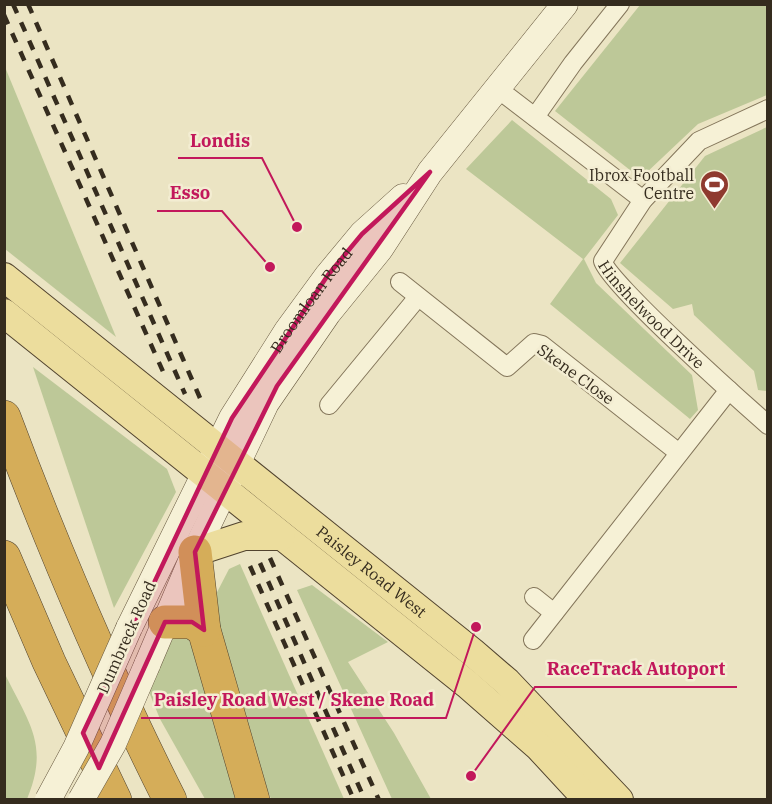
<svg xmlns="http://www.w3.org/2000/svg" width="772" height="804" viewBox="0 0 772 804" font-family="'IBM Plex Serif',serif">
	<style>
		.green { fill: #bdc898 }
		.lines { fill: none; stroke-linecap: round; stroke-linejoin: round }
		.street-casing { stroke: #84765b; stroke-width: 20 }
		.secondary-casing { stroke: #66573e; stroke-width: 27 }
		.primary-casing { stroke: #52442f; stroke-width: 30 }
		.highway-casing { stroke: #52442f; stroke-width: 34 }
		.street { stroke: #f6f1d6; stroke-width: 18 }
		.secondary { stroke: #f6f1d6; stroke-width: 26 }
		.primary { stroke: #ecdd9d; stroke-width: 28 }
		.highway { stroke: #d5ad59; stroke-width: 33 }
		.rail { stroke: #352c1e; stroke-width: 4.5; stroke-dasharray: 10 10; stroke-linecap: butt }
		.secondary-bridge-casing { stroke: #66573e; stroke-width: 27; stroke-linecap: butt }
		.secondary-bridge { stroke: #f6f1d6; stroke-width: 26 }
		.marked { fill: #c2185b; fill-opacity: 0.2; stroke: #c2185b; stroke-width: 4.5; stroke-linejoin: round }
		.labels { text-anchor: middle; stroke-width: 5; stroke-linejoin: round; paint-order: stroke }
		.poi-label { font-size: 16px; fill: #352c1e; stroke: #f3edd2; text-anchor: end }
		.street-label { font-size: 16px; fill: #352c1e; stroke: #f3edd2 }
		.leader { fill: none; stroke: #c2185b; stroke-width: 2 }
		.callout-dot { fill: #c2185b; stroke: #f3edd2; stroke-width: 2 }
		.callout-label { font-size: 18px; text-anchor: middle; font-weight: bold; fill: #c2185b; stroke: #f3edd2; stroke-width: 5; stroke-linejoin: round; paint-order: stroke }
	</style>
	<rect width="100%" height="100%" fill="#ebe4c3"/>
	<g class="green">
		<polygon points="640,5 768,5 767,95 698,124 644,175 635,174 555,111"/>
		<polygon points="5,67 116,337 5,249"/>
		<polygon points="512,120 611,199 618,215 584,259 596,283 692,375 698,410 690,419 550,304 583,259 466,169"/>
		<polygon points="767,127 767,391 758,390 754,371 694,315 692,304 673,309 620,263 705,156"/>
		<polygon points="33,367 167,469 176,492 114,608"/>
		<polygon points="240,564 344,799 271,799 255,756 212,602 229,569"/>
		<polygon points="312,585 388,642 348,662 394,733 431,799 392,799 297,590"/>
		<polygon points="185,634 197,654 247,799 205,799 160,719 149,692 174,635"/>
		<path d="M4,672C28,722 50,744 27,799H5Z"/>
	</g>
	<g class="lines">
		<defs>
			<g id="street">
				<polyline points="498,89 643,200"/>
				<path id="s1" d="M768,109L699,141L643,200L603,261C606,281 743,403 768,425"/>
				<polyline points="535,117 573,63 620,4"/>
				<polyline points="400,282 507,367 534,343 542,345 679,453"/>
				<polyline points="329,405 418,297"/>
				<polyline points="534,597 554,613"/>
				<polyline points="533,640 729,390"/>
			</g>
			<g id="secondary">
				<path id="s2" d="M129,628L232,418L287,331L328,275L362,234L403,197"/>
				<polyline points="147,665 195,552 266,403 328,313 380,249 430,172 565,4"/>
			</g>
			<g id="primary">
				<path id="s3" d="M4,277L472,652L507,682L619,800"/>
				<polyline points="4,313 467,684 539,747 588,800"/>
				<polyline points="195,552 244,536 281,536"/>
			</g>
			<g id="highway">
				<path d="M4,417C53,548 107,675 170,800"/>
				<polyline points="195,552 204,630 253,800"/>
				<polyline points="4,557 49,662 115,800"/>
				<polyline points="165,622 192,622 204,630"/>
			</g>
		</defs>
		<use href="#street" class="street-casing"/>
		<use href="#secondary" class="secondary-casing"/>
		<use href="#primary" class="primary-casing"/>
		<use href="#highway" class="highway-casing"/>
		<use href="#street" class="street"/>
		<use href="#secondary" class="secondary"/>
		<use href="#primary" class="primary"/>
		<use href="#highway" class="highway"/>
		<g class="rail">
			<polyline points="13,4 185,394"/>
			<polyline points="28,4 200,398"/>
			<polyline points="4,15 165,376"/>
			<polyline points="270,558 379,800"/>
			<polyline points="260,563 365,800"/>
			<polyline points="250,566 354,800"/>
		</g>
		<defs>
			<g id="secondary-bridge">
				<polyline points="48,800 76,748 129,628"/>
				<polyline points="81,800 113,744 147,665"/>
			</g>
		</defs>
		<use href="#secondary-bridge" class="secondary-bridge-casing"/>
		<use href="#secondary-bridge" class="secondary-bridge"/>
	</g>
	<path class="marked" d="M430,172L277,386L195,552L204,630L192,622H165L99,768L83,733L232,418L328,275L362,234Z"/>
	<defs>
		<symbol id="stadium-pin" viewBox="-11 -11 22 30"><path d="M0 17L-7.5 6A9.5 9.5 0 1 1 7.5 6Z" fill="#8f3a2f" stroke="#f3edd2"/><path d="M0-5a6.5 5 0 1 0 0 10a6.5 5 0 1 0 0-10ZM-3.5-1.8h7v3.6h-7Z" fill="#fff"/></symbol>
	</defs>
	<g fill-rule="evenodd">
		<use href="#stadium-pin" x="698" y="168" width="33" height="45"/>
	</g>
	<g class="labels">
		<g class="poi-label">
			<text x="694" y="181">Ibrox Football<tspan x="694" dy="18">Centre</tspan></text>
		</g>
		<g class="street-label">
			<text dy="6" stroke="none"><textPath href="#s2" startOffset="376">Broomloan Road</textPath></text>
			<text dy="6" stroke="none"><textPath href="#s1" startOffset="303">Hinshelwood Drive</textPath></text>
			<text transform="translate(576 374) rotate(36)" y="6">Skene Close</text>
			<text dy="6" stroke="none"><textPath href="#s3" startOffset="471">Paisley Road West</textPath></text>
			<text transform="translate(126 637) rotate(-66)" y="6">Dumbreck Road</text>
		</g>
	</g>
	<path class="leader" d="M297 227L262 158H178M270 267L222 211H157M471 776L535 687H737M476 627L446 718H141"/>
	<g class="callout-dot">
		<circle cx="297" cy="227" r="6"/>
		<circle cx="270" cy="267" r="6"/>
		<circle cx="471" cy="776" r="6"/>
		<circle cx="476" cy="627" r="6"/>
	</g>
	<g class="callout-label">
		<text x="220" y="147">Londis</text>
		<text x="190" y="199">Esso</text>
		<text x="636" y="675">RaceTrack Autoport</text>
		<text x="294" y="706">Paisley Road West / Skene Road</text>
	</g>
	<rect width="772" height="804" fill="none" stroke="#352c1e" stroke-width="12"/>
</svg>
